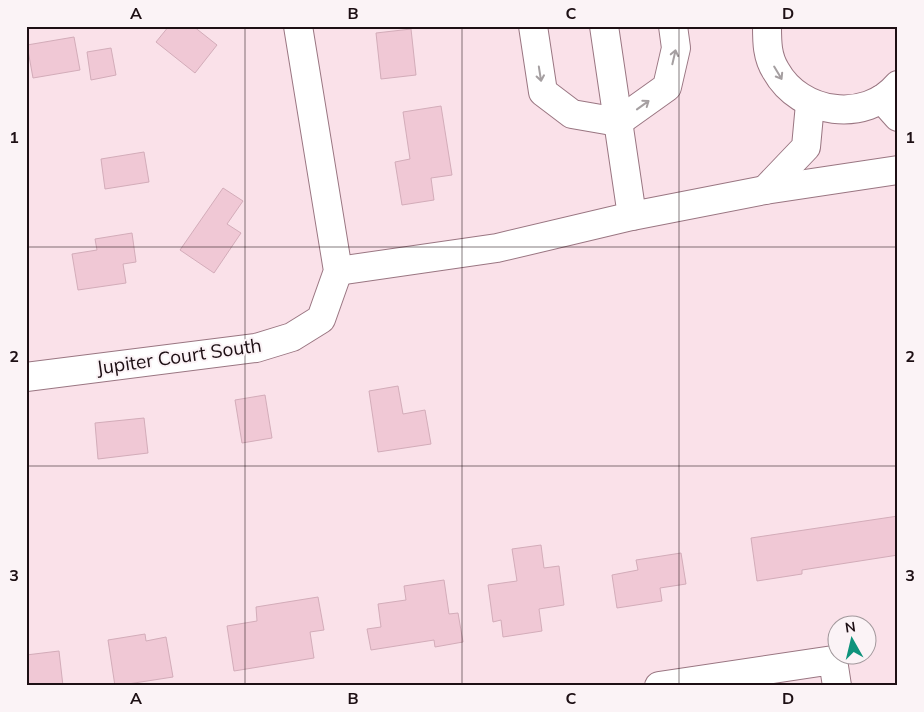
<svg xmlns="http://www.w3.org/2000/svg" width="924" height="712" viewBox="0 0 924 712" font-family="Mulish,sans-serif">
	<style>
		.building { fill: #f0c8d5; stroke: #d3acb9 }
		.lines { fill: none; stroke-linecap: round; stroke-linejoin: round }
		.minor-casing { stroke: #9a7682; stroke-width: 30 }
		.minor { stroke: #fff; stroke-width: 28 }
		.oneway { stroke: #a59fa1 }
		.grid { fill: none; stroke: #1d0f14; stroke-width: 1; stroke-opacity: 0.55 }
		.labels { text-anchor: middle; stroke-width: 4; stroke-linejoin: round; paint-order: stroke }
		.street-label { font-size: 19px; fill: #1d0f14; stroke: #fbf3f6 }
		.neatline { fill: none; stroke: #1d0f14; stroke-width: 2 }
		.grid-label { font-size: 16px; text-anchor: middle; font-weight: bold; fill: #1d0f14 }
	</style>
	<rect width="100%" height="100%" fill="#fae1e9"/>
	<g class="building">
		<polygon points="169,26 193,26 217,45 195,73 156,42"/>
		<polygon points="411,29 416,75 381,79 376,33"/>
		<polygon points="74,37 80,70 33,78 27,45"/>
		<polygon points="111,48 116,75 91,80 87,52"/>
		<polygon points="441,106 452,175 431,178 434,200 402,205 395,162 410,159 403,112"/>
		<polygon points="144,152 149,182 105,189 101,159"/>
		<polygon points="223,188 243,201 227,224 241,233 214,273 180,250"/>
		<polygon points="132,233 136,262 123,264 126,283 78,290 72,254 97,250 95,239"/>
		<polygon points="398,386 403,414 425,410 431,444 378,452 369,391"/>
		<polygon points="265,395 272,438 242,443 235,400"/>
		<polygon points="144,418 148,453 98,459 95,423"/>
		<polygon points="898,516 898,555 802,570 802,574 757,581 751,538"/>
		<polygon points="541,545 544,568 559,566 564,605 539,609 542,631 503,637 501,620 493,622 488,585 517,581 512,549"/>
		<polygon points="681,553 686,584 660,588 662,601 617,608 612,575 638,570 636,560"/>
		<polygon points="444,580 449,614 458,613 463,642 435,647 434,640 371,650 367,629 381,627 378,604 406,600 404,586"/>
		<polygon points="318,597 324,630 310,632 314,658 234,671 227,626 257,621 256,607"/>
		<polygon points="145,634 146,641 166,637 173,677 115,686 108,640"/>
		<polygon points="59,651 63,686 26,686 26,655"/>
	</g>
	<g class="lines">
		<defs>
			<g id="minor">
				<polyline points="533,26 543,92 572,114 618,122 667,87 676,48 673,26"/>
				<polyline points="604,26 632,216"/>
				<path d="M767,26C767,42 767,57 776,71C800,114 865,124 898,85"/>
				<polyline points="882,99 898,117"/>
				<polyline points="765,190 806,147 810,104"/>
				<polyline points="338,271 497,248 632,216 765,190 898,170"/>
				<polyline points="26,377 256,348 292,337 321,319 338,271 298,26"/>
				<polyline points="659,686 833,660 837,686"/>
			</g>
		</defs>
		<use href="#minor" class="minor-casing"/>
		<use href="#minor" class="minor"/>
	</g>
	<defs><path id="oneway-shaft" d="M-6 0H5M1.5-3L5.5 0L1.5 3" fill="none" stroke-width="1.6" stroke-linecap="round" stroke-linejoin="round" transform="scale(1.25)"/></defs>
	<g class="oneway">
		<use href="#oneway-shaft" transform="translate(674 57) rotate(-77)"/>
		<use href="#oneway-shaft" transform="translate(778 73) rotate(59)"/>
		<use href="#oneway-shaft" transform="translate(540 74) rotate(81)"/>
		<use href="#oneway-shaft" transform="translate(643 105) rotate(-36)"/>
	</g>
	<path class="grid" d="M245,26V686M462,26V686M679,26V686M26,247H898M26,466H898"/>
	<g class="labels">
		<g class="street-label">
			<text transform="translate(179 356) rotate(-8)" y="7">Jupiter Court South</text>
		</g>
	</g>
	<rect width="924" height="712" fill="none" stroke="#fbf3f6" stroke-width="55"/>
	<g transform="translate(852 640) rotate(352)"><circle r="24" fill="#fbf3f6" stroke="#a2989c"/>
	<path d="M0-4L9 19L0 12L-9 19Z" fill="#0e937c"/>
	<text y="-8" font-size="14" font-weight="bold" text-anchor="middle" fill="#1d0f14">N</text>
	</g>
	<rect x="28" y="28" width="868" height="656" class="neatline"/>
	<g class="grid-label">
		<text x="136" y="19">A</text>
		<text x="353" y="19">B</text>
		<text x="571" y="19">C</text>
		<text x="788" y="19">D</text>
		<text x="14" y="143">1</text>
		<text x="910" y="143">1</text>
		<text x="14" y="362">2</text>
		<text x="910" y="362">2</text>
		<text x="14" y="581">3</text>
		<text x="910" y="581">3</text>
		<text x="136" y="704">A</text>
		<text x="353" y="704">B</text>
		<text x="571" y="704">C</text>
		<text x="788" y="704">D</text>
	</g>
</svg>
